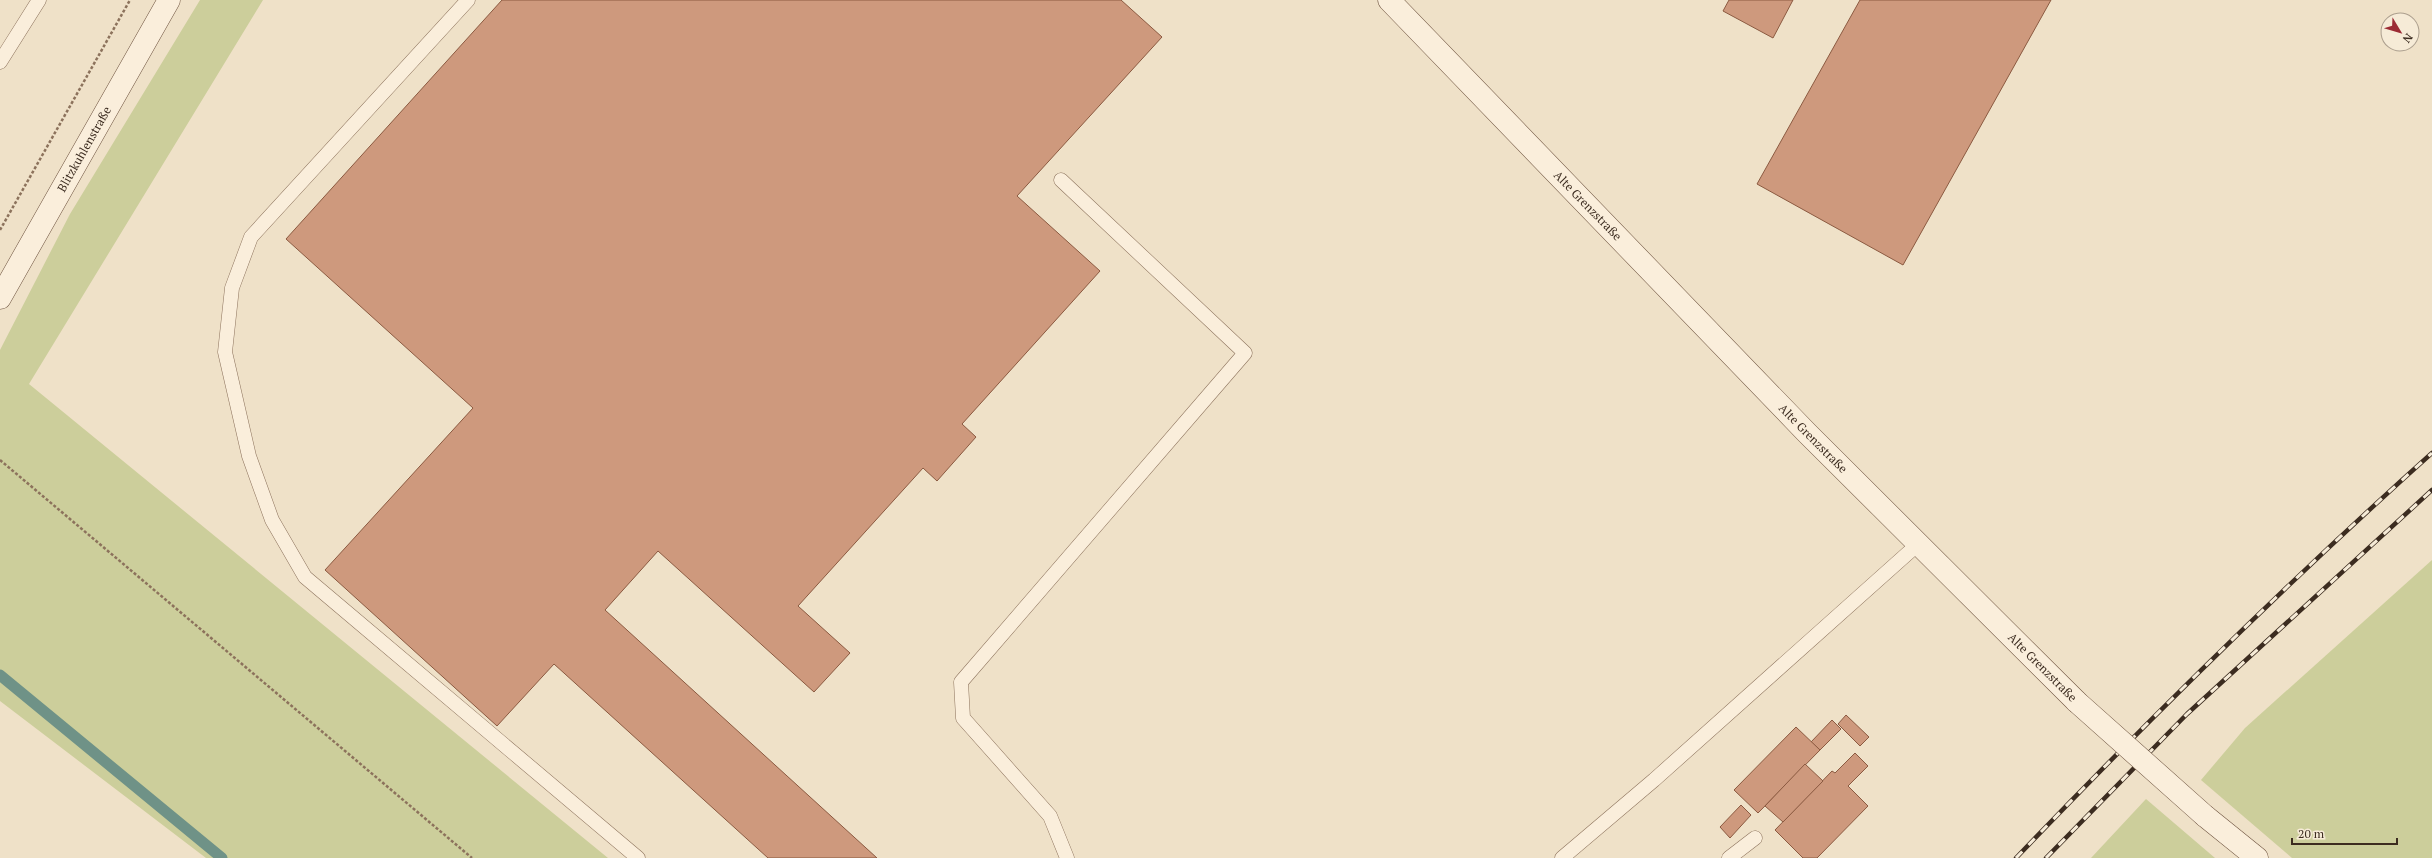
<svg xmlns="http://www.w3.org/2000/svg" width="2432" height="858" viewBox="0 0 2432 858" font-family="'PT Serif',serif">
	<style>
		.green { fill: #ccce9b }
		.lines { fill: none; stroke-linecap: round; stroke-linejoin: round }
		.stream { stroke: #6f9287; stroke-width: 11 }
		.building { fill: #ce997d; stroke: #8b5a41 }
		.lane-casing { stroke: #8c725c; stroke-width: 15 }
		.secondary-casing { stroke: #6e533f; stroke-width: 23 }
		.path { stroke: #8c725c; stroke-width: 2.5; stroke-dasharray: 3 2; stroke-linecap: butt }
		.lane { stroke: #faeedb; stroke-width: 14 }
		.secondary { stroke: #faeedb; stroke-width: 22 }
		.rail-casing { stroke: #3c2c20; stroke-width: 4.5 }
		.rail { stroke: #f6ebd7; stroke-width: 3; stroke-dasharray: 9; stroke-linecap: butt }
		.secondary-bridge-casing { stroke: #6e533f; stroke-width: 23; stroke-linecap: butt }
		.secondary-bridge { stroke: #faeedb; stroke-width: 22 }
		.labels { text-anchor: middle; stroke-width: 4; stroke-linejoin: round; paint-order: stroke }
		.street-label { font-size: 12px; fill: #3c2c20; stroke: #f6ebd7 }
	</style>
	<rect width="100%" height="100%" fill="#efe1c8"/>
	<g class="green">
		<polygon points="200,0 263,0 29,384 608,858 206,858 0,701 0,350 70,214"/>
		<polygon points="2432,560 2432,858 2292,858 2201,780 2245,728"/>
		<polygon points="2146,799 2215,858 2091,858"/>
	</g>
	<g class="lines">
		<polyline class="stream" points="0,675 222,858"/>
	</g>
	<g class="building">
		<polygon points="502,0 1121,0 1162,37 1017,196 1100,271 962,424 976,437 937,481 923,468 798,606 850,653 814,692 658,551 605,610 877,858 768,858 554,664 497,726 325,570 473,408 286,239"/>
		<polygon points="1729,0 1793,0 1773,38 1723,11"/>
		<polygon points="1860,0 2051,0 1903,265 1757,184"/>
		<polygon points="1846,715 1869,737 1860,746 1838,724"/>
		<polygon points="1832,720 1841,729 1820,750 1811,742"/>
		<polygon points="1796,727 1820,750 1758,813 1734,790"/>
		<polygon points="1855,753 1868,766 1848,786 1868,806 1817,858 1803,858 1775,830 1832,771 1835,773"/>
		<polygon points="1805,764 1823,781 1783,822 1765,806"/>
		<polygon points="1741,805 1751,815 1730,838 1720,827"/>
	</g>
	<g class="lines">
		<defs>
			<g id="lane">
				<polyline points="468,0 251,237 232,288 225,352 249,456 272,520 305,577 638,858"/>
				<polyline points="0,62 39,0"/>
				<polyline points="1061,180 1245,353 961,682 963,718 1050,816 1067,858"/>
				<polyline points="1562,858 1654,780 1917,545"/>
				<polyline points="1729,858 1755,838"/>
			</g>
			<g id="secondary">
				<path id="s1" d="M1389,0L1807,433L2077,702"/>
				<path id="s2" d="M0,298L169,0"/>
				<polyline points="2205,816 2257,858"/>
			</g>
		</defs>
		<use href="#lane" class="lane-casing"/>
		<use href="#secondary" class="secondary-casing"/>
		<g class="path">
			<polyline points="0,230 130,0"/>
			<polyline points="0,460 472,858"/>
		</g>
		<use href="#lane" class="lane"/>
		<use href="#secondary" class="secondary"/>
		<defs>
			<g id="rail">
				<path d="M2016,858C2150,718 2288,582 2432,453"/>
				<polyline points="2046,858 2187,714 2432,490"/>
			</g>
		</defs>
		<use href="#rail" class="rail-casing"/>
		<use href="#rail" class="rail"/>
		<defs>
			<polyline id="secondary-bridge" points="2077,702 2205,816"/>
		</defs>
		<use href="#secondary-bridge" class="secondary-bridge-casing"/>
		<use href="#secondary-bridge" class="secondary-bridge"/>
	</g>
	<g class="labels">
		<g class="street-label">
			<text dy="4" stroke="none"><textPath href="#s2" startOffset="171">Blitzkuhlenstraße</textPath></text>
			<text dy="4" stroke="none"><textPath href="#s1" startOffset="286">Alte Grenzstraße</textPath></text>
			<text dy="4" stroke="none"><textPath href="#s1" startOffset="610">Alte Grenzstraße</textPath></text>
			<text dy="4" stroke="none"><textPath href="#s1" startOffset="934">Alte Grenzstraße</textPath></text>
		</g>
	</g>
	<g transform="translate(2400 32) rotate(128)"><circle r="19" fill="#f6ebd7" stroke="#ac9f8e"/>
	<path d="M0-3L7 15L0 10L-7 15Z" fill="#9c2b34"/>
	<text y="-6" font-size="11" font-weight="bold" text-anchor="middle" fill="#3c2c20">N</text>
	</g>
	<path d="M2292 838v6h105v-6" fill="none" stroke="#3c2c20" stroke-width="2"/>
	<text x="2298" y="838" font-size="12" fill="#3c2c20" stroke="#f6ebd7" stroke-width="3" paint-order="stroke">20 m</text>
</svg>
